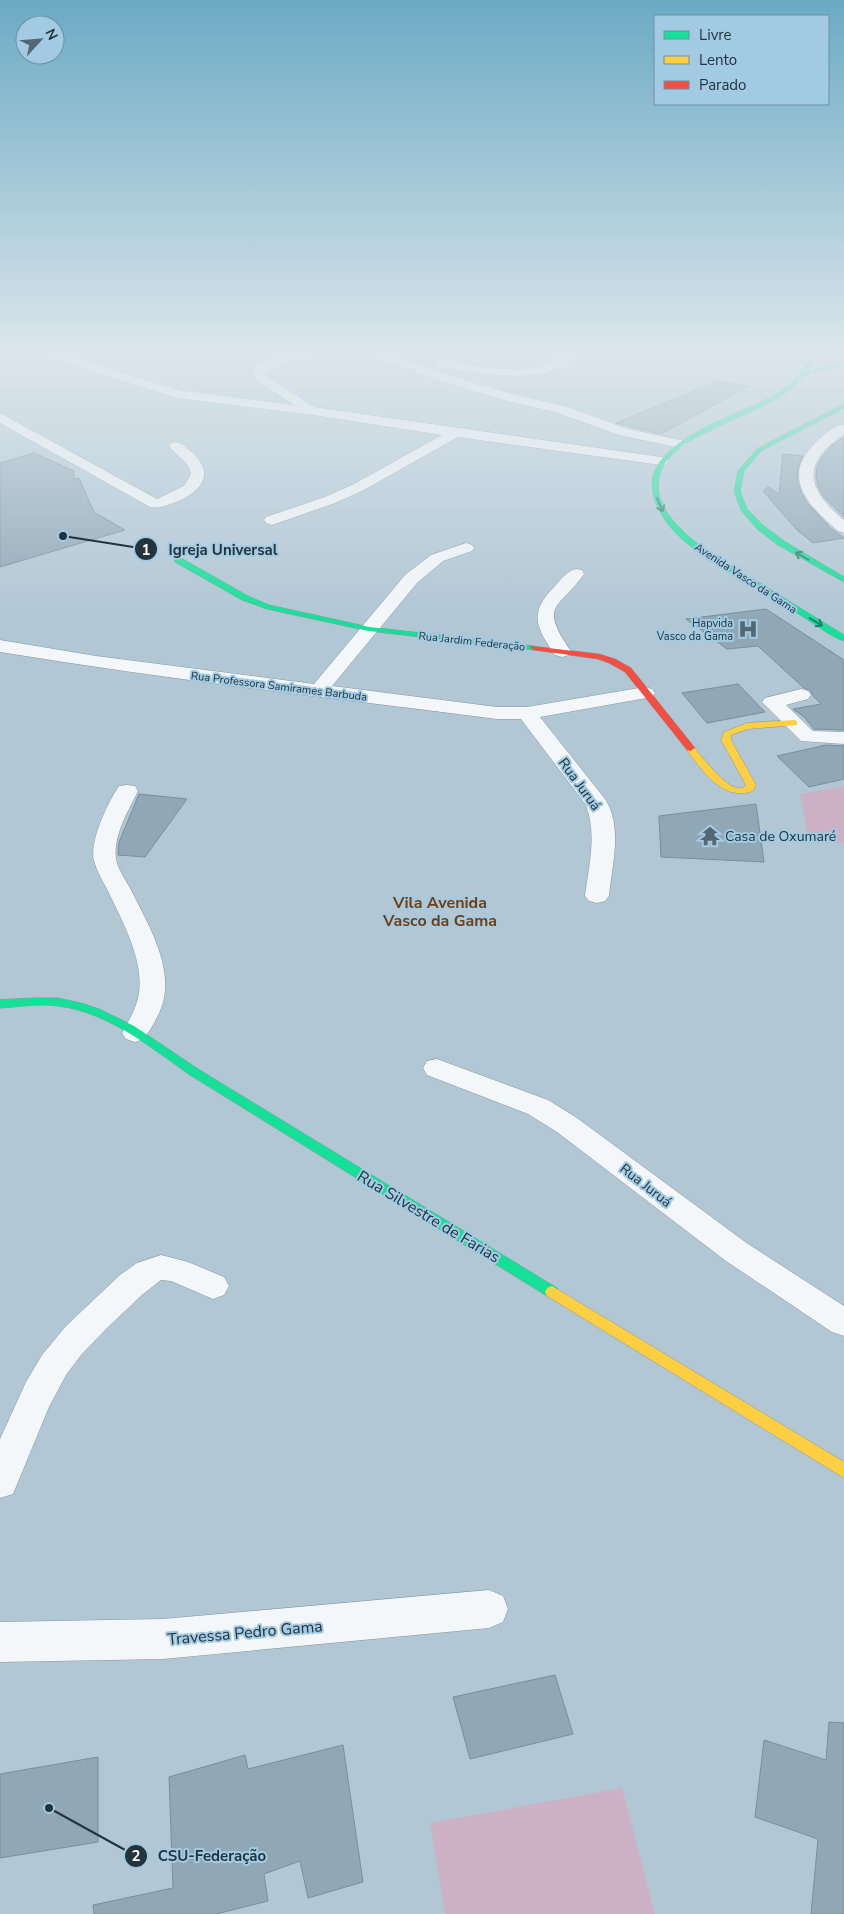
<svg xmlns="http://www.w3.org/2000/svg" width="844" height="1914" viewBox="0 0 844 1914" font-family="'Nunito Sans',sans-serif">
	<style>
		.green { fill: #ccb1c6 }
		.building { fill: #90a8b6; stroke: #7c8d97 }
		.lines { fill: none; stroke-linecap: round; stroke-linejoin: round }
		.street-casing { stroke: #8697a1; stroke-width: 1 }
		.fast-casing { stroke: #8697a1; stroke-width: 1 }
		.slow-casing { stroke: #8697a1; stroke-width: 1 }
		.jam-casing { stroke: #8697a1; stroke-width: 1 }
		.street { fill: #f3f7f9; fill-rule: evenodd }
		.fast { fill: #16e098; fill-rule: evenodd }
		.slow { fill: #ffcf43; fill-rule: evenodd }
		.jam { fill: #f24e42; fill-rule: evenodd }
		.oneway { stroke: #1d8166 }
		.labels { text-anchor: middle; stroke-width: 4; stroke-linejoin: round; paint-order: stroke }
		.far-street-label { font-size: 11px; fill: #23343d; stroke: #a2cbe3 }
		.far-poi-label { font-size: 11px; fill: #23343d; stroke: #a2cbe3; text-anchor: end }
		.street-label { font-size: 14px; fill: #23343d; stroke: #a2cbe3 }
		.poi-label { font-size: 14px; fill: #23343d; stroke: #a2cbe3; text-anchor: start }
		.quarter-label { font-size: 16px; font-weight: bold; fill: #773c0b; stroke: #a2cbe3 }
		.near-street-label { font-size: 16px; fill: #23343d; stroke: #a2cbe3 }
		.leader { fill: none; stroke: #23343d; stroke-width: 2 }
		.callout-dot { fill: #23343d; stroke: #a2cbe3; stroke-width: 2 }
		.mark-label { font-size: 15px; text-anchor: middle; font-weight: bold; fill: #fff }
		.callout-label { font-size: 15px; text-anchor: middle; font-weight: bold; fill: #23343d; stroke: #a2cbe3; stroke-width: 4; stroke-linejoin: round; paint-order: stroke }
	</style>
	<rect width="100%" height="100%" fill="#b1c7d4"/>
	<g class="green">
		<polygon points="844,786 844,843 809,843 800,794"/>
		<polygon points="622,1788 655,1914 445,1914 430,1823"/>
	</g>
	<g class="building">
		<polygon points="718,381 749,386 661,434 616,423"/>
		<polygon points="844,437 844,517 823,496 818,486 816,476 817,467 822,457 831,446"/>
		<polygon points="34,453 74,471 74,479 79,478 94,512 125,530 0,567 0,463"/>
		<polygon points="783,454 803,456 798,468 797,480 801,492 807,503 828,525 826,525 844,538 813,543 797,530 763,491 768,487 779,494"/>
		<polygon points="766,609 844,660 844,730 814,729 804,717 793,709 821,704 813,696 810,690 804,688 758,646 727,649 686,619"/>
		<polygon points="738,684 765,712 707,723 682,693"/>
		<polygon points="826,745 844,746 844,779 809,787 777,756"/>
		<polygon points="139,794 187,799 145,857 118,855 119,842"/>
		<polygon points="756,804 764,862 661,857 659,816"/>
		<polygon points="555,1675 573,1734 470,1759 453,1697"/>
		<polygon points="829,1722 844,1723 844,1914 811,1914 818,1839 755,1817 764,1740 826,1760"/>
		<polygon points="343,1745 363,1882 308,1898 300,1861 264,1874 268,1901 216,1914 94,1914 93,1905 173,1888 169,1777 245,1755 248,1769"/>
		<polygon points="98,1757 98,1842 0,1858 0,1774"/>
	</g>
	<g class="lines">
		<defs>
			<g id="street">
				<path d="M33,350H52L178,390L294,405L258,381L252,371C269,349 307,350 332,350L326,354L285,362L265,372L267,376L314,407L661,457L666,458L668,461L666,464L661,465L458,437L364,490L335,503L272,525L266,523L264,520L266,517L325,497L354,484L442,435L313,415L176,398L35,353Z"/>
				<polygon points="362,350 380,350 442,373 505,392 568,407 628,429 685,441 687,444 680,448 619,435 558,413 496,398 434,379 364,353"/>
				<path d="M543,350H559L574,359C553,384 487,375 458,370C450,369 438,369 433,363L439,359C477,366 522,378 558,359Z"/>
				<path d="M0,413L157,499L184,486L191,474C188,460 177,457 169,446L171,443C179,441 182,444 188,449C216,471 205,490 176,502C168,505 158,509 150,507L0,423Z"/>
				<path d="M844,424V434C801,464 806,488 844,520V533L838,531C809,506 780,478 815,443C823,435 833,426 844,424Z"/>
				<path d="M466,543L472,545L474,548L472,551L443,561L417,583L332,686L497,707H527L645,687L652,689L655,693L652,697L540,717L605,799C623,826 612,866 609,896L605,901L597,903L589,901L585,896C589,865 597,835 586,805L521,719H497C331,698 165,679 0,652V640L96,656L314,684L405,575L431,555Z"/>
				<path d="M576,569L582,570L584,574C559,610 538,603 571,651L569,655L562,657L555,655C536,627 528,613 555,586C561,579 567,571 576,569Z"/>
				<polygon points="801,689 808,691 811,695 808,699 786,705 813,731 844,732 844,744 801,741 762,702 765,698"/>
				<path d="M127,785L135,786L138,791C128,811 113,836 116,859C118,871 128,883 133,894C148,924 171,963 164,998C161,1013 152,1027 144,1039L135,1042L126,1039L122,1033C128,1022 135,1011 138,998C146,963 123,923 109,893C104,883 97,872 94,861C89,842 108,802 119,786Z"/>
				<polygon points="437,1059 548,1100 577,1118 748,1244 844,1306 844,1336 832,1332 726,1261 557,1132 528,1114 427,1075 423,1068 427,1061"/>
				<polygon points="161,1255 188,1262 224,1277 229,1286 224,1295 213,1299 171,1281 161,1280 143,1294 107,1328 81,1355 66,1375 49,1407 13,1494 0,1498 0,1439 26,1382 42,1355 66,1326 120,1275 137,1263"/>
				<polygon points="489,1590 503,1596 508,1609 503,1622 489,1628 163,1659 0,1662 0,1622 163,1619"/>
			</g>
			<g id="fast">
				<path d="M812,350H818L808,372L824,366L844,362V366C831,368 816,370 804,377C798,381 793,388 787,392C768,405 746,413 726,423C704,434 677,443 664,465C633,518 733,567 766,587C792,603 818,619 844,635V641C832,637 819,627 808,620C782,603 755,586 727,570C698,553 664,532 654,497C636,439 749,414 784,389C798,379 806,367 812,350Z"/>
				<polygon points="844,404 844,408 761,451 744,471 740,491 747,509 763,525 784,541 844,577 844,582 778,545 757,529 741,510 734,491 738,471 757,449"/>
				<polygon points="175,558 181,558 248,596 269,605 369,627 534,646 538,648 534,650 369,631 267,609 242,600 175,562"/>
				<path d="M36,998H58L81,1003L99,1009L134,1026L198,1069L557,1288L559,1292L557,1296L552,1298L547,1296L190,1075C150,1047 108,1012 58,1006C39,1003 19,1007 0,1008V1000Z"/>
			</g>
			<g id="slow">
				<path d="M794,720L797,721V725L748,729L731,735V740L756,785L753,791C722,802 702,770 685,748L690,745L693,746C701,755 734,801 746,785L721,740L724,732L747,723Z"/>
				<polygon points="552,1286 844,1462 844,1478 547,1296 545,1292 547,1288"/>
			</g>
			<polygon id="jam" points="531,646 599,654 615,659 631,668 695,748 690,751 687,750 625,672 609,663 598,659 534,650 530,648"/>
		</defs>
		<use href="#street" class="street-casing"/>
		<use href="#fast" class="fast-casing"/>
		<use href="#slow" class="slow-casing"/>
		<use href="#jam" class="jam-casing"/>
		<use href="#street" class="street"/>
		<use href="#fast" class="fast"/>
		<use href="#slow" class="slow"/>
		<use href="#jam" class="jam"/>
	</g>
	<defs><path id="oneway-shaft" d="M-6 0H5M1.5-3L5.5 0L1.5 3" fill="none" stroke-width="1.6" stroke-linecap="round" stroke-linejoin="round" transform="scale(1.25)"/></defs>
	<g class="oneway">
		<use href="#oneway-shaft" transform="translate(660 505) rotate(67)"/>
		<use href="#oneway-shaft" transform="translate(802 556) rotate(-150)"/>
		<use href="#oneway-shaft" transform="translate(816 622) rotate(31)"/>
	</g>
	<linearGradient id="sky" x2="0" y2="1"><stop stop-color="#6baac4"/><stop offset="0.57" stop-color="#dce6ec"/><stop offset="1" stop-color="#dce6ec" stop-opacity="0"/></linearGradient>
	<rect width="844" height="618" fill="url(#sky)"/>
	<defs>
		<symbol id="hospital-bare" viewBox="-9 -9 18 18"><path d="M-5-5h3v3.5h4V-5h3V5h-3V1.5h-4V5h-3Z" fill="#556772" stroke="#a2cbe3" stroke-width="2.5" paint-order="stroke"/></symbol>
		<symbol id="temple-bare" viewBox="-9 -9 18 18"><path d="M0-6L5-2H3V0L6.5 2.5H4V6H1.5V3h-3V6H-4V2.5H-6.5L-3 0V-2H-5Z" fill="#556772" stroke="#a2cbe3" stroke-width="2.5" paint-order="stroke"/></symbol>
	</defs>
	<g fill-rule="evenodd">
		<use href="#hospital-bare" x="734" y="615" width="28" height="28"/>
		<use href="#temple-bare" x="696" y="822" width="28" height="28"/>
	</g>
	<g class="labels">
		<g class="far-street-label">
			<text transform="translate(746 578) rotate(33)" y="4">Avenida Vasco da Gama</text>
			<text transform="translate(472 641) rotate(6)" y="4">Rua Jardim Federação</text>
			<text transform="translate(279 686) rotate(7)" y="4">Rua Professora Samirames Barbuda</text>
		</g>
		<g class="far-poi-label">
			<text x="733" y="627">Hapvida<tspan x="733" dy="13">Vasco da Gama</tspan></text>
		</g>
		<g class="street-label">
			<text transform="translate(580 784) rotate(54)" y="5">Rua Juruá</text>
			<text transform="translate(646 1185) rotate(38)" y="5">Rua Juruá</text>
		</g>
		<g class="poi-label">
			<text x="725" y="841">Casa de Oxumaré</text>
		</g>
		<g class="quarter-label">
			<text x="440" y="908">Vila Avenida<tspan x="440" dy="18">Vasco da Gama</tspan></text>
		</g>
		<g class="near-street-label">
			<text transform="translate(429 1216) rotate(31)" y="6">Rua Silvestre de Farias</text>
			<text transform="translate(245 1632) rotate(-5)" y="6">Travessa Pedro Gama</text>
		</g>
	</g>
	<path class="leader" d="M63 536L146 549M49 1808L136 1856"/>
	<g class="callout-dot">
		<circle cx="63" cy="536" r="5"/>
		<circle cx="49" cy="1808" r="5"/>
		<circle cx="146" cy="549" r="12"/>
		<circle cx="136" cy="1856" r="12"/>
	</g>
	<g class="mark-label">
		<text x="146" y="555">1</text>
		<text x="136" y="1861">2</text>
	</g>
	<g class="callout-label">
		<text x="223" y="555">Igreja Universal</text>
		<text x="212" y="1861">CSU-Federação</text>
	</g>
	<rect x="654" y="15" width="175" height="90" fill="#a2cbe3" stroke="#6f8fa1"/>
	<rect x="664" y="31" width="25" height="8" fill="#16e098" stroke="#6f8fa1"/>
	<text x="699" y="40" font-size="15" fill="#23343d">Livre</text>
	<rect x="664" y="56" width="25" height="8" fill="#ffcf43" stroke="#6f8fa1"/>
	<text x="699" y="65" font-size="15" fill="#23343d">Lento</text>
	<rect x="664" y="81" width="25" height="8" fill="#f24e42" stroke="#6f8fa1"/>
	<text x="699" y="90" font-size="15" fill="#23343d">Parado</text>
	<g transform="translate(40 40) rotate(64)"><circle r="24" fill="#a2cbe3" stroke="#6f8fa1"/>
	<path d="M0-4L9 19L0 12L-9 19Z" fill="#556772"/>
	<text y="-8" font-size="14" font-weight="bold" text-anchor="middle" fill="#23343d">N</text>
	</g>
</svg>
